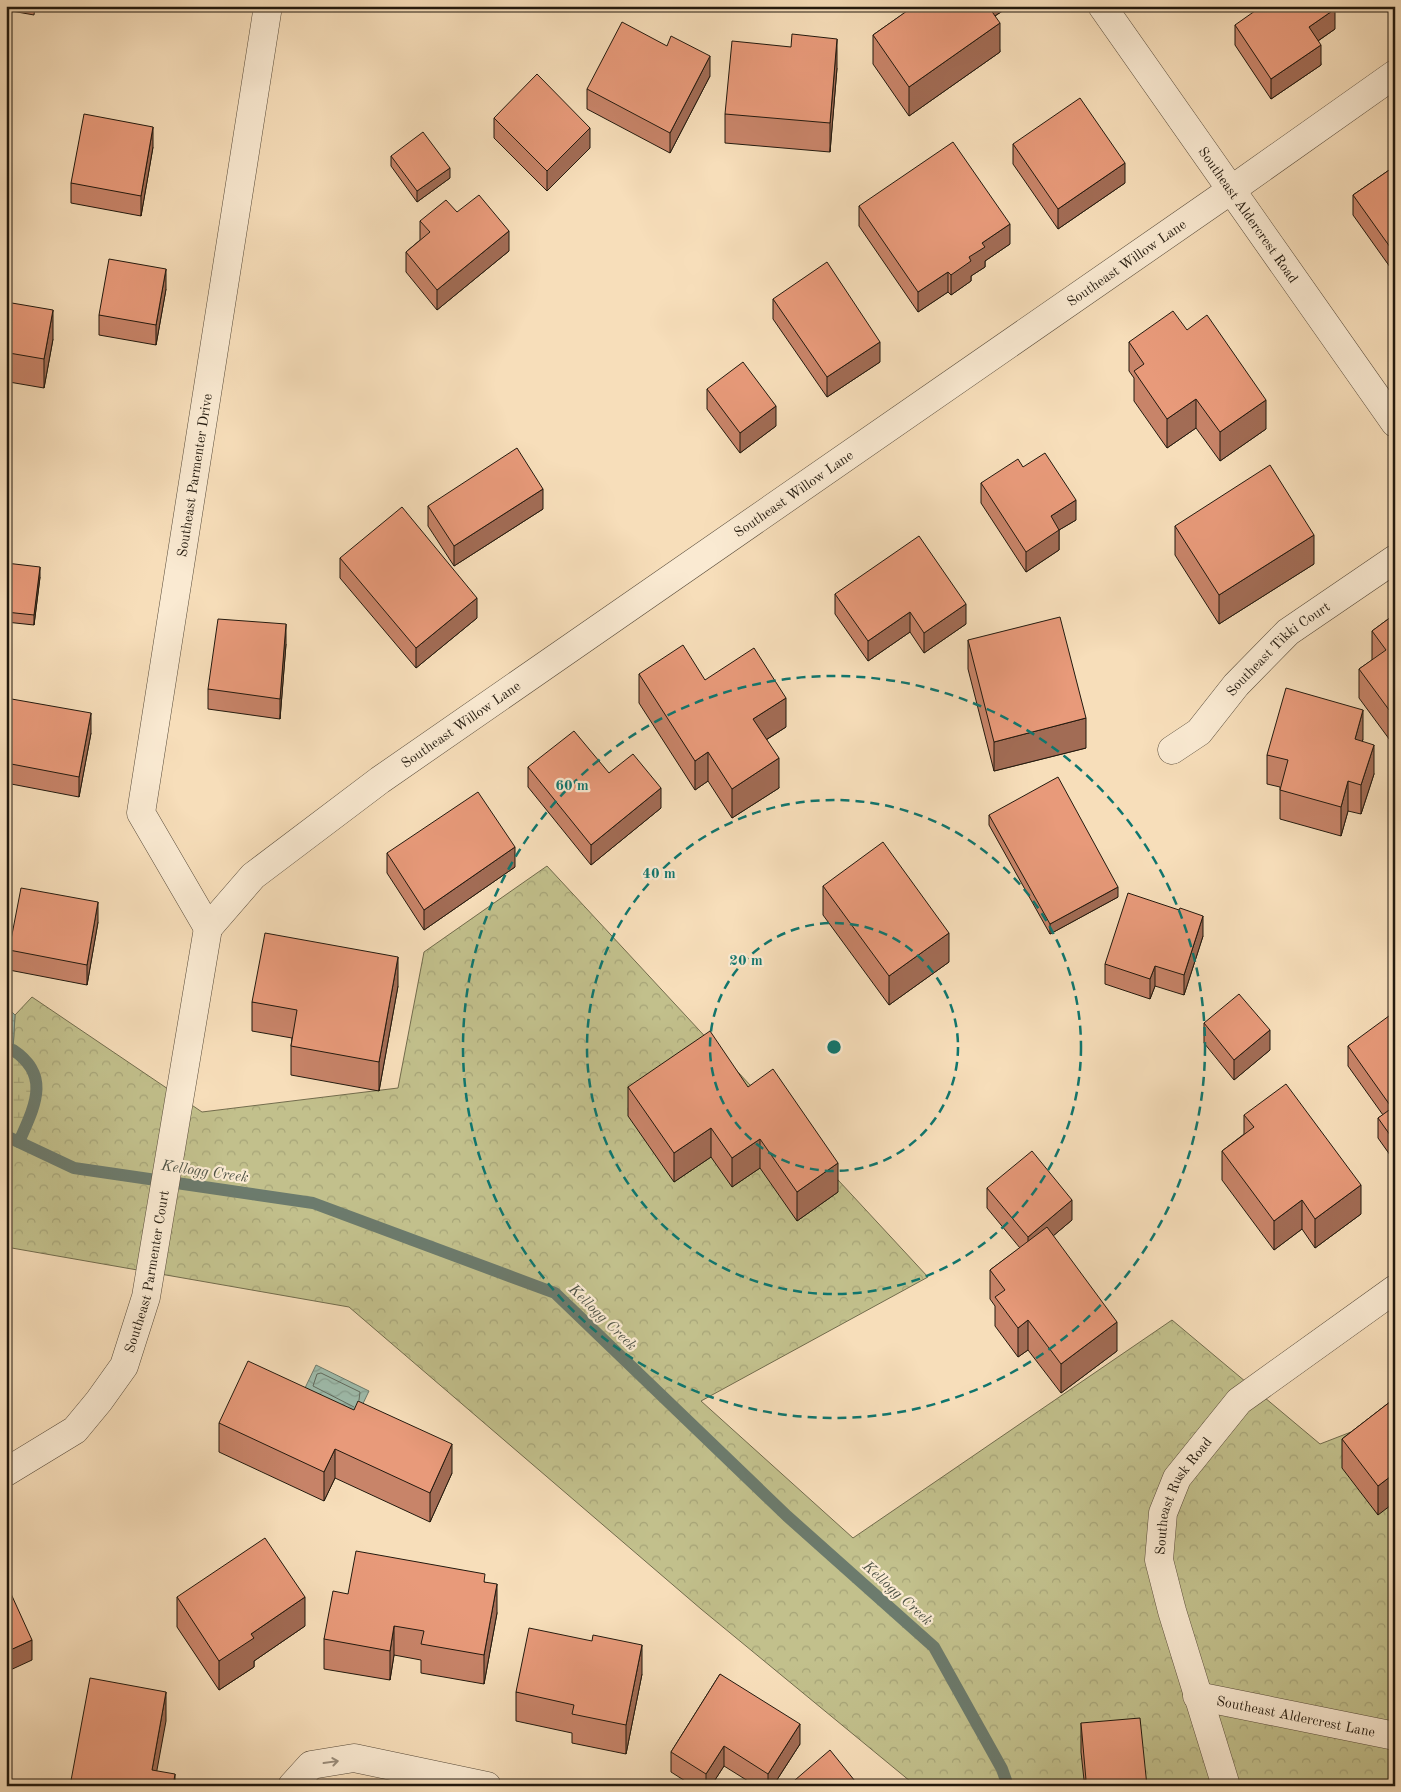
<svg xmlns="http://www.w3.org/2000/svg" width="1401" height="1792" viewBox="0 0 1401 1792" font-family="'Old Standard TT',serif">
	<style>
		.forest { fill: url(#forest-crowns); stroke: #726c4d }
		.wetland { fill: url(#wetland-marsh); stroke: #726c4d }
		.water { fill: url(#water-waves); stroke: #6c7b6d }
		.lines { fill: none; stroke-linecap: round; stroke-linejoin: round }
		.shore { stroke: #606a5d; stroke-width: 1 }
		.stream { stroke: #6c7b6d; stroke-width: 12 }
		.minor-casing { stroke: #574a39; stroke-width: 29 }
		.minor { stroke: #faead2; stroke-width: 28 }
		.wall { fill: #c88469; stroke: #22190e }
		.shaded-wall { fill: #a26c55; stroke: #22190e }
		.building { fill: #e89a7a; stroke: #22190e }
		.oneway { stroke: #998c7a }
		.ring { fill: none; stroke: #0f766e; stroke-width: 2.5; stroke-dasharray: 9 6 }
		.labels { text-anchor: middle; stroke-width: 4.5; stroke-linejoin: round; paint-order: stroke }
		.street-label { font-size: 14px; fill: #22190e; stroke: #faead2 }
		.water-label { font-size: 15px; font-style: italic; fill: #4d5245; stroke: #faead2 }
		.centre { fill: #0f766e; stroke: #faead2; stroke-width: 2.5 }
		.ring-label { font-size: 15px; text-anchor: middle; font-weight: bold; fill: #0f766e; stroke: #faead2; stroke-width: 4.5; stroke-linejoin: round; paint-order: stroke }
	</style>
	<defs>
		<pattern id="forest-crowns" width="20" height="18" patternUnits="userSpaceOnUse" patternTransform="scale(1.25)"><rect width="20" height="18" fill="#c2c08c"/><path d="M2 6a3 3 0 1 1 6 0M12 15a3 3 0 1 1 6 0" fill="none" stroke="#a6a478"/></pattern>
		<pattern id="wetland-marsh" width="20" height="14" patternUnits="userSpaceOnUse" patternTransform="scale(1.25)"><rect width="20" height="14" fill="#c2c08c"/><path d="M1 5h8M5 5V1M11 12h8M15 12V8" fill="none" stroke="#a6a478"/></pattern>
		<pattern id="water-waves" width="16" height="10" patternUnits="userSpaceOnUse" patternTransform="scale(1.25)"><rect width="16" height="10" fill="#9ebcac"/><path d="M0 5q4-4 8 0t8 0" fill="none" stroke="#88a193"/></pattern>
	</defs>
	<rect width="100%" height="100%" fill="#f7deba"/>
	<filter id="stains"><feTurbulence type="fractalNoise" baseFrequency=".004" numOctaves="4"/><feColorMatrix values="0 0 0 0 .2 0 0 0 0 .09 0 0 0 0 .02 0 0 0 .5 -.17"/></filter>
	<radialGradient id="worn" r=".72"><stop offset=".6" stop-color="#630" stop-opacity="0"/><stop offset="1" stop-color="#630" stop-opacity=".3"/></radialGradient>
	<polygon class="forest" points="547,866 928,1277 701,1401 853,1538 1172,1320 1320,1444 1395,1415 1395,1786 916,1786 701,1609 349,1307 6,1247 6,1136 19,1141 27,1060 13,1050 15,1015 32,997 202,1112 398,1088 424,952"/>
	<path class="wetland" d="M13,1050C52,1076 34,1107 19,1142L6,1136V1062Z"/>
	<g class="water">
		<polygon points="6,1006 15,1015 13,1050 6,1062"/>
		<polygon points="316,1365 369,1391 358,1414 305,1388"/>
	</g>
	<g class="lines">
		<polyline class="shore" points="354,1407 313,1386 317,1374 321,1373 360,1392 359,1400"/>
		<g class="stream">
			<path d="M13,1050C52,1076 34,1107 19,1142"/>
			<polyline points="6,1136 74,1168 313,1203 555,1293 787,1516 934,1647 1002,1769 1008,1786"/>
		</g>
		<defs>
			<g id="minor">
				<path id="s1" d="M1102,6L1395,423"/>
				<path id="s2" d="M1172,750L1199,732L1236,685L1288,632L1395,559"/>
				<path id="s3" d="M208,928L253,876L380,780L1231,190L1395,74"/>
				<path id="s4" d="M208,928L141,813L268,6"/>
				<path id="s5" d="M6,1472L75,1430L99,1401L124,1366L146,1297L208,928"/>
				<path id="s6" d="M1197,1696L1395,1736"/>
				<polyline points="292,1786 311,1765 354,1758 487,1786"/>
				<path id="s7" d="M1226,1786L1172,1611L1159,1560L1163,1513L1177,1478L1239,1401L1395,1289"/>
			</g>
		</defs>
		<use href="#minor" class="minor-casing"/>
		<use href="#minor" class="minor"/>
	</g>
	<g class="wall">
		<polygon points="6,6 35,6 34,15 6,10"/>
		<polygon points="912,6 1007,6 1007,8 995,16 1000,52 909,116 873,64 873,35 913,7"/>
		<polygon points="1235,25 1335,29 1318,41 1321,65 1271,99 1235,45"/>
		<polygon points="837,68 830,152 725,143 725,114"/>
		<polygon points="710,76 670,153 587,109 587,89"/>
		<polygon points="494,118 590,148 547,191 494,138"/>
		<polygon points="1013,144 1125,183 1058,229 1013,164"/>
		<polygon points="153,147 141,216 71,203 71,183"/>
		<polygon points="391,156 450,178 417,202 391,166"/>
		<polygon points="1395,166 1395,274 1353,215 1353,195"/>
		<polygon points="859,206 1010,244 985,261 985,267 971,276 971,281 951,295 948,292 918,312 859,226"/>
		<polygon points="457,212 509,251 437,310 406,272 406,252 420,240 420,221"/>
		<polygon points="166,289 156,345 99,335 99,315"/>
		<polygon points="773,299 880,362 827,397 773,319"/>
		<polygon points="6,302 53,339 44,388 9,382 6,394"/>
		<polygon points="1187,330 1266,429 1220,461 1196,428 1167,448 1134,401 1134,378 1129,371 1129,342"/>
		<polygon points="707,389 776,426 740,453 707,409"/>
		<polygon points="1023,467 1076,520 1059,530 1059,550 1026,572 981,503 981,483"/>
		<polygon points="428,506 543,509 454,566 428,526"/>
		<polygon points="1175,526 1314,564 1219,624 1175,555"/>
		<polygon points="340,558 477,618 416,668 340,578"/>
		<polygon points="6,563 40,577 34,625 6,622"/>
		<polygon points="835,594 966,624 924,653 910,632 868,661 835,614"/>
		<polygon points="1395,614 1395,747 1359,698 1359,669 1372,660 1372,631"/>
		<polygon points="968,640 1086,748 994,771 968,669"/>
		<polygon points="286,644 280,719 208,709 208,689"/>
		<polygon points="639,674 705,680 786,727 766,740 779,788 732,818 708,781 695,790 639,703"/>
		<polygon points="6,698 91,733 79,797 6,783"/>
		<polygon points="1363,739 1362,741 1374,774 1361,814 1348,811 1341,836 1280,819 1280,787 1267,784 1267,755"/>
		<polygon points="528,767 661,808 591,865 528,787"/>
		<polygon points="989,815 1118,897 1050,934 989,825"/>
		<polygon points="387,853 515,867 424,930 387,873"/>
		<polygon points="823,886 949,962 889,1005 823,915"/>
		<polygon points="1179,910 1203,936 1184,995 1155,986 1150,999 1105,984 1105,964"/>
		<polygon points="98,922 87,985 9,970 9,950"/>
		<polygon points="398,986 379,1091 291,1075 291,1046 292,1038 252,1031 252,1002"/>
		<polygon points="1395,1016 1395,1162 1378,1138 1378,1118 1383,1115 1348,1066 1348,1046"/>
		<polygon points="1204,1023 1270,1050 1234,1080 1204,1043"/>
		<polygon points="628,1087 748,1087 838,1192 797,1221 760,1168 732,1187 711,1157 674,1182 628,1116"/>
		<polygon points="1244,1115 1361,1214 1315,1248 1302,1229 1274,1250 1222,1180 1222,1151 1244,1134"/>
		<polygon points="987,1188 1072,1220 1053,1236 1117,1351 1061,1393 1028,1350 1018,1357 995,1326 995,1306 990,1299 990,1270 1020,1248 987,1208"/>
		<polygon points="1395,1398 1378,1515 1342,1468 1342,1439"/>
		<polygon points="219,1423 452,1473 430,1522 335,1478 324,1501 219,1452"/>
		<polygon points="485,1582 497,1613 484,1684 421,1673 421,1660 394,1655 390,1680 324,1669 324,1639 348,1594"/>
		<polygon points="177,1597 305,1626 254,1661 254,1667 219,1690 177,1627"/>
		<polygon points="642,1674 626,1754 572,1743 572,1733 516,1721 516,1692"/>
		<polygon points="720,1674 800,1744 773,1786 756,1786 724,1766 711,1786 693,1786 671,1772 671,1752"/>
		<polygon points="1081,1723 1147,1786 1084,1780 1081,1752"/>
	</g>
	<g class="shaded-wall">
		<polygon points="981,6 1007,6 1007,8 981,25"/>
		<polygon points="1335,9 1335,29 1309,47 1309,27"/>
		<polygon points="1000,23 1000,52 909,116 909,87"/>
		<polygon points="837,39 837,68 830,152 830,123"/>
		<polygon points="1321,45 1321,65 1271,99 1271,79"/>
		<polygon points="710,56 710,76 670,153 670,133"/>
		<polygon points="153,127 153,147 141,216 141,196"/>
		<polygon points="590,128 590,148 547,191 547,171"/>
		<polygon points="1125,163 1125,183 1058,229 1058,209"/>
		<polygon points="450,168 450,178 417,202 417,191"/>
		<polygon points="1010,224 1010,244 985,261 985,267 971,276 971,281 951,295 951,275 982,243"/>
		<polygon points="509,231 509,251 437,310 437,290"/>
		<polygon points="166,269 166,289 156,345 156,325"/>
		<polygon points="948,272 948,292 918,312 918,292"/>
		<polygon points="53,310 53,339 44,388 44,359"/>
		<polygon points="880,342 880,362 827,397 827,377"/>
		<polygon points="9,353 9,382 6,394 6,365"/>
		<polygon points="1196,399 1196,428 1167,448 1167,419"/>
		<polygon points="1266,400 1266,429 1220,461 1220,432"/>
		<polygon points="776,406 776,426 740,453 740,433"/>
		<polygon points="8,457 8,486 6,495 6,466"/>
		<polygon points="543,489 543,509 454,566 454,546"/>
		<polygon points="1076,500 1076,520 1059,530 1059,550 1026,572 1026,552 1051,516"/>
		<polygon points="1314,535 1314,564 1219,624 1219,595"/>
		<polygon points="40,567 40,577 34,625 34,615"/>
		<polygon points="477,598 477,618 416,668 416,648"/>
		<polygon points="966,604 966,624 924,653 924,633"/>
		<polygon points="910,612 910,632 868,661 868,641"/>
		<polygon points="286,624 286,644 280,719 280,699"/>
		<polygon points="786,698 786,727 753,748 753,719"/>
		<polygon points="1363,710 1363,739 1355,768 1355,739"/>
		<polygon points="91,713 91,733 79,797 79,777"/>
		<polygon points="1086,718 1086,748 994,771 994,742"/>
		<polygon points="1374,745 1374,774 1361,814 1361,785"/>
		<polygon points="708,752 708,781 695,790 695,761"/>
		<polygon points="779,758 779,788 732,818 732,789"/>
		<polygon points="1348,781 1348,811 1341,836 1341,807"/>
		<polygon points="661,788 661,808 591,865 591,845"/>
		<polygon points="515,847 515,867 424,930 424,910"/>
		<polygon points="1118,887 1118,897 1050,934 1050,924"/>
		<polygon points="98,902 98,922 87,985 87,965"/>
		<polygon points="1203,916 1203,936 1184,995 1184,975"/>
		<polygon points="949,933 949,962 889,1005 889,976"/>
		<polygon points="398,957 398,986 379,1091 379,1062"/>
		<polygon points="1155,966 1155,986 1150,999 1150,979"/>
		<polygon points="1270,1030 1270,1050 1234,1080 1234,1060"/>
		<polygon points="711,1128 711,1157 674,1182 674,1153"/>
		<polygon points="760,1139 760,1168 732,1187 732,1158"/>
		<polygon points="838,1163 838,1192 797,1221 797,1192"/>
		<polygon points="1361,1185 1361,1214 1315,1248 1315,1219"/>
		<polygon points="1072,1200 1072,1220 1028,1257 1028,1237"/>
		<polygon points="1302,1200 1302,1229 1274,1250 1274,1221"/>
		<polygon points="1028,1320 1028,1350 1018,1357 1018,1328"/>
		<polygon points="1117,1322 1117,1351 1061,1393 1061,1364"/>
		<polygon points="452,1444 452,1473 430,1522 430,1493"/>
		<polygon points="335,1449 335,1478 324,1501 324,1472"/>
		<polygon points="1395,1473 1395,1502 1378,1515 1378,1486"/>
		<polygon points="497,1584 497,1613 484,1684 484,1655"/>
		<polygon points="305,1597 305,1626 254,1661 254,1667 219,1690 219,1661 251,1634"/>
		<polygon points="394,1626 394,1655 390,1680 390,1651"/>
		<polygon points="32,1640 32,1660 6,1672 6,1652"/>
		<polygon points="642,1645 642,1674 626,1754 626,1725"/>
		<polygon points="166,1692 166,1721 154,1786 152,1770"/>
		<polygon points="800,1724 800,1744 773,1786 768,1786 768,1774"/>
		<polygon points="724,1746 724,1766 711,1786 706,1786 706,1774"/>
		<polygon points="175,1774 175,1786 173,1786"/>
	</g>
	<g class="building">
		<polygon points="914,6 988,6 1000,23 909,87 873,35"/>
		<polygon points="1262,6 1333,6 1335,9 1309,27 1321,45 1271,79 1235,25"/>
		<polygon points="622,22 667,46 671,36 710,56 670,133 587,89"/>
		<polygon points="792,34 837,39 830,123 725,114 732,41 791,47"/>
		<polygon points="537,74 590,128 547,171 494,118"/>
		<polygon points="1080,98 1125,163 1058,209 1013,144"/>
		<polygon points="84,114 153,127 141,196 71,183"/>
		<polygon points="423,132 450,168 417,191 391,156"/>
		<polygon points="953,142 1010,224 982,243 985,247 969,257 971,261 951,275 948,272 918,292 859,206"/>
		<polygon points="1395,166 1395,254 1353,195"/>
		<polygon points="479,195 509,231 437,290 406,252 430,232 420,221 446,200 457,212"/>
		<polygon points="109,259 166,269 156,325 99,315"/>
		<polygon points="827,262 880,342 827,377 773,299"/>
		<polygon points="6,302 53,310 44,359 9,353 6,365"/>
		<polygon points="1173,311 1187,330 1207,315 1266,400 1220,432 1196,399 1167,419 1134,371 1144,364 1129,342"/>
		<polygon points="743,362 776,406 740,433 707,389"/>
		<polygon points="517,448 543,489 454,546 428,506"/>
		<polygon points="1045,453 1076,500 1051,516 1059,530 1026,552 981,483 1018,459 1023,467"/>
		<polygon points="1270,465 1314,535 1219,595 1175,526"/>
		<polygon points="402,507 477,598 416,648 340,558"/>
		<polygon points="919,536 966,604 924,633 910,612 868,641 835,594"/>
		<polygon points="6,563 40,567 34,615 6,612"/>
		<polygon points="1395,614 1395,718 1359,669 1386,650 1372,631"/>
		<polygon points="1060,617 1086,718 994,742 968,640"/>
		<polygon points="218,619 286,624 280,699 208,689"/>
		<polygon points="683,645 705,680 754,648 786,698 753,719 779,758 732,789 708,752 695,761 639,674"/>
		<polygon points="1286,688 1363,710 1355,739 1374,745 1361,785 1348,781 1341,807 1280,790 1288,760 1267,755"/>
		<polygon points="6,698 91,713 79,777 6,763"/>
		<polygon points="574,731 609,773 633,754 661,788 591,845 528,767"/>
		<polygon points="1058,777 1118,887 1050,924 989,815"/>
		<polygon points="478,792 515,847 424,910 387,853"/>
		<polygon points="883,842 949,933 889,976 823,886"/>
		<polygon points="21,888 98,902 87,965 9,950"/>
		<polygon points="1128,893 1179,910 1180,908 1203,916 1184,975 1155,966 1150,979 1105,964"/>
		<polygon points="265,933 398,957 379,1062 291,1046 297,1010 252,1002"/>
		<polygon points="1239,994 1270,1030 1234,1060 1204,1023"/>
		<polygon points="1393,1013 1395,1016 1395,1142 1378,1118 1392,1108 1348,1046"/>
		<polygon points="710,1031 748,1087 773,1069 838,1163 797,1192 760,1139 732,1158 711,1128 674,1153 628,1087"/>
		<polygon points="1286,1084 1361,1185 1315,1219 1302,1200 1274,1221 1222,1151 1254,1127 1244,1115"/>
		<polygon points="1032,1151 1072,1200 1028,1237 987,1188"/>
		<polygon points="1047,1227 1117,1322 1061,1364 1028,1320 1018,1328 995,1297 1005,1290 990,1270"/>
		<polygon points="248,1361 354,1410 358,1401 452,1444 430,1493 335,1449 324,1472 219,1423"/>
		<polygon points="1395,1398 1395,1473 1378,1486 1342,1439"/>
		<polygon points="265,1538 305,1597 251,1634 254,1638 219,1661 177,1597"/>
		<polygon points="356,1551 485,1574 484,1582 497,1584 484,1655 421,1644 424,1631 394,1626 390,1651 324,1639 333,1591 348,1594"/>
		<polygon points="7,1585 32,1640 6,1652 6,1586"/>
		<polygon points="529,1628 592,1641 593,1635 642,1645 626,1725 572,1714 574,1705 516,1692"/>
		<polygon points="720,1674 800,1724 768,1774 724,1746 706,1774 671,1752"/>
		<polygon points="90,1678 166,1692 152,1770 175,1774 173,1786 70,1786"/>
		<polygon points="1140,1718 1147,1786 1070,1786 1069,1782 1086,1780 1081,1723"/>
		<polygon points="830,1750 859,1786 788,1786"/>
	</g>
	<defs><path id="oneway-shaft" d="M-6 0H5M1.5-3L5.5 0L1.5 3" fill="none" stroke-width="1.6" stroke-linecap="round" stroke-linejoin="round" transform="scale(1.25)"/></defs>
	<use class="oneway" href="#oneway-shaft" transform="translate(331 1762) rotate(-8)"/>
	<g class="ring">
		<circle cx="834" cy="1047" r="124"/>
		<circle cx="834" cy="1047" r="247"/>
		<circle cx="834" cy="1047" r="371"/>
	</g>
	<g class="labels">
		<g class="street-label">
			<text dy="5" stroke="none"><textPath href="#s1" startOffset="255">Southeast Aldercrest Road</textPath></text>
			<text dy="5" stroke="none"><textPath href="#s3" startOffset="1136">Southeast Willow Lane</textPath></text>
			<text dy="5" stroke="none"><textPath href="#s4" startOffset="475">Southeast Parmenter Drive</textPath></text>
			<text dy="5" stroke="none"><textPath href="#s3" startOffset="731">Southeast Willow Lane</textPath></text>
			<text dy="5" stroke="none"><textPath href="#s2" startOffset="148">Southeast Tikki Court</textPath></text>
			<text dy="5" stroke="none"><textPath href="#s3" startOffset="326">Southeast Willow Lane</textPath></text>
			<text dy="5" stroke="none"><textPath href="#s5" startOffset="259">Southeast Parmenter Court</textPath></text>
			<text dy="5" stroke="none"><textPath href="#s7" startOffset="306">Southeast Rusk Road</textPath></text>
			<text dy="5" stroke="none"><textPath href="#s6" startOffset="101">Southeast Aldercrest Lane</textPath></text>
		</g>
		<g class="water-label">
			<text transform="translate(205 1171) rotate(8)" y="5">Kellogg Creek</text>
			<text transform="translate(603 1317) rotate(44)" y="5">Kellogg Creek</text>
			<text transform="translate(898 1593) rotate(42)" y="5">Kellogg Creek</text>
		</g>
	</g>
	<circle cx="834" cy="1047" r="8" class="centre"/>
	<g class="ring-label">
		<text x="572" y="790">60 m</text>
		<text x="659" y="878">40 m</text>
		<text x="746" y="965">20 m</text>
	</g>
	<rect width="1401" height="1792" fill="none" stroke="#f7deba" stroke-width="25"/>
	<rect x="8" y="8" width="1386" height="1777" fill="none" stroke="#22190e" stroke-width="2.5"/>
	<rect x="12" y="12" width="1376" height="1767" fill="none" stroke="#22190e"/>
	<rect width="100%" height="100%" filter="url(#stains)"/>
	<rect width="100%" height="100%" fill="url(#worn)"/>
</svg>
